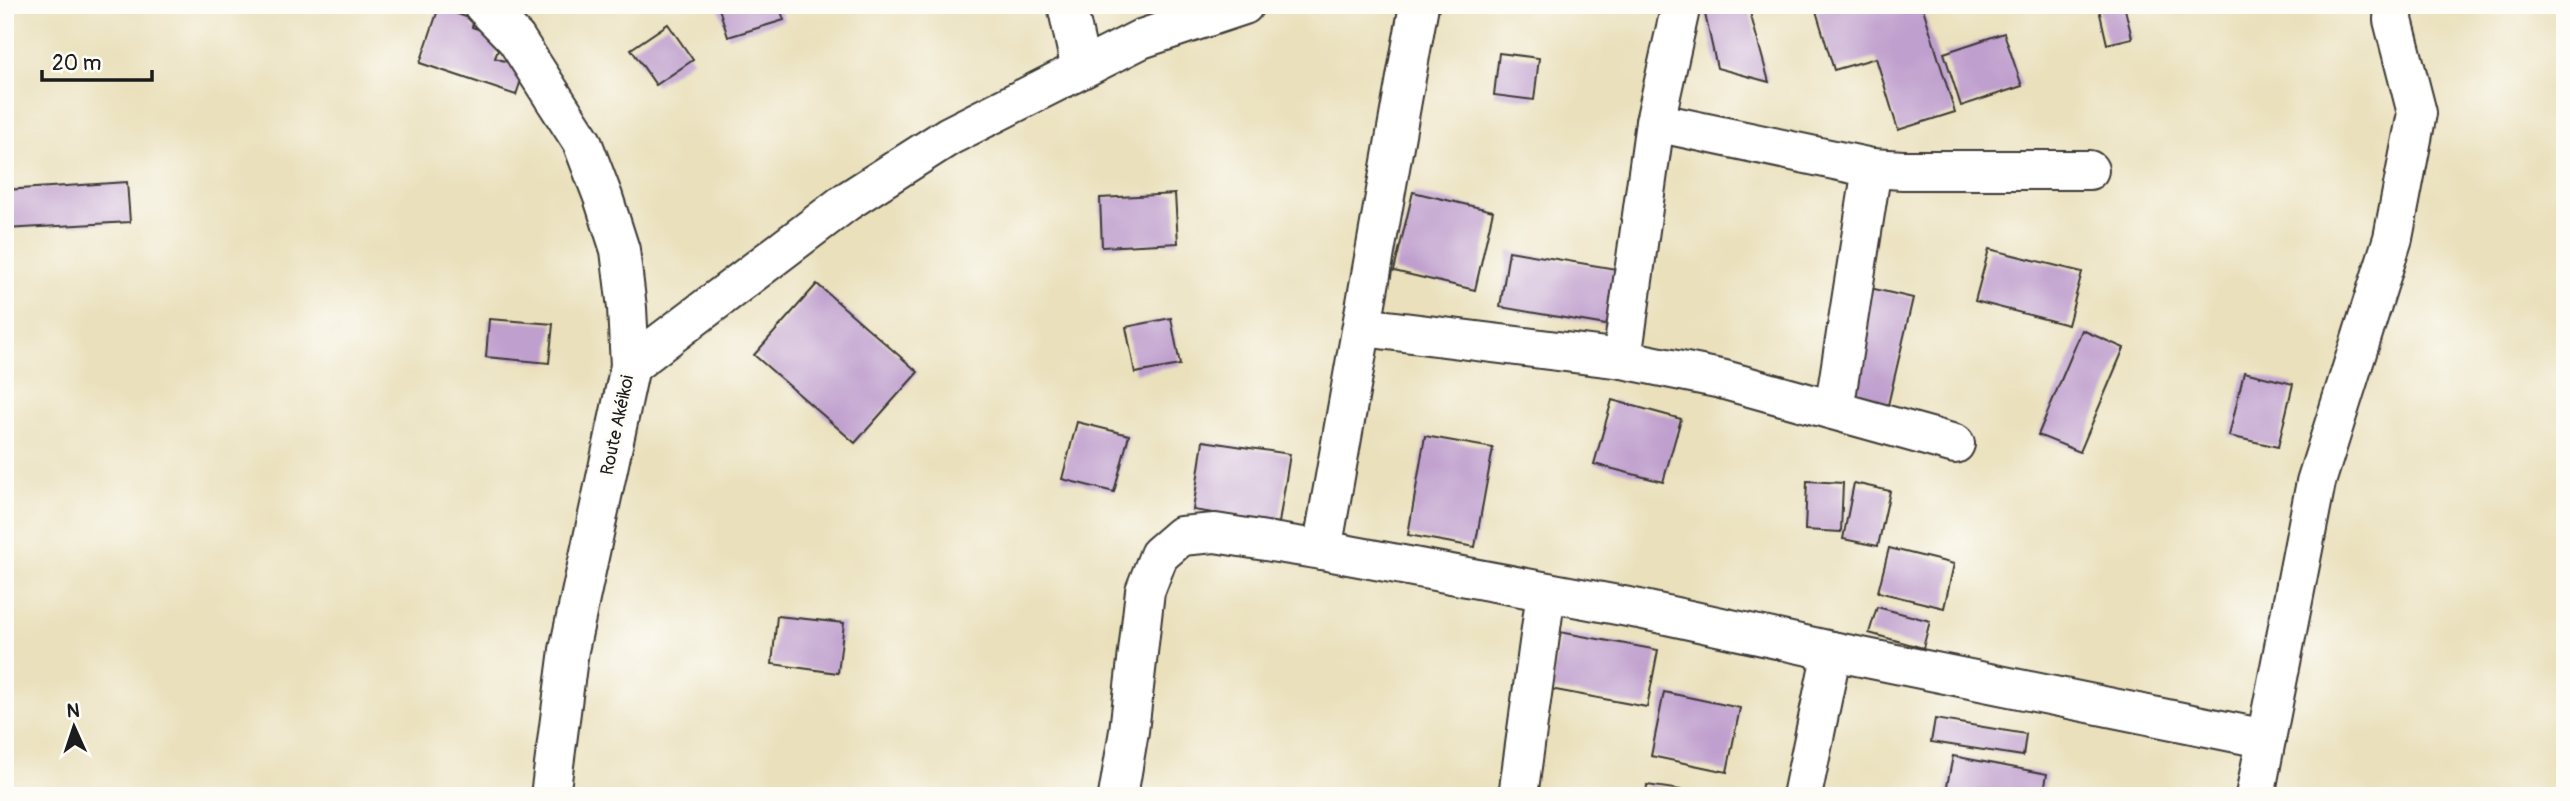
<svg xmlns="http://www.w3.org/2000/svg" width="2570" height="801" viewBox="0 0 2570 801" font-family="Pangolin,sans-serif">
	<style>
		.building { fill: #bf9fcd }
		.lines { fill: none; stroke-linecap: round; stroke-linejoin: round }
		.minor-casing { stroke: #3b3934; stroke-width: 42 }
		.minor { stroke: #fff; stroke-width: 38 }
		.labels { text-anchor: middle; stroke-width: 6; stroke-linejoin: round; paint-order: stroke }
		.street-label { font-size: 18px; fill: #1c1c1c; stroke: #fdfcf7 }
	</style>
	<rect width="100%" height="100%" fill="#fdfcf7"/>
	<filter id="ink" filterUnits="userSpaceOnUse"><feTurbulence type="fractalNoise" baseFrequency=".0143" numOctaves="2"/><feDisplacementMap in="SourceGraphic" scale="14" xChannelSelector="R" yChannelSelector="G"/><feConvolveMatrix kernelMatrix="1 2 1 2 8 2 1 2 1" color-interpolation-filters="sRGB"/></filter>
	<filter id="wash" filterUnits="userSpaceOnUse"><feTurbulence type="fractalNoise" baseFrequency=".00686" numOctaves="4" result="noise"/><feDisplacementMap in="SourceGraphic" scale="28" xChannelSelector="R" yChannelSelector="G"/><feGaussianBlur stdDeviation="1.57" result="paint"/><feColorMatrix in="noise" values="0 0 0 0 0 0 0 0 0 0 0 0 0 0 0 0 0 1.4 0 .05"/><feComposite in="paint" operator="in"/></filter>
	<g filter="url(#wash)">
		<rect width="100%" height="100%" fill="#eae0bc"/>
		<g id="blocks">
			<g class="building">
				<polygon points="718,5 779,5 784,20 728,37"/>
				<polygon points="1703,5 1748,5 1769,82 1717,68"/>
				<polygon points="1834,5 1922,5 1955,112 1898,130 1876,58 1834,70 1816,11"/>
				<polygon points="2098,5 2124,5 2132,38 2107,44"/>
				<polygon points="439,7 474,20 472,27 503,37 495,58 525,68 516,95 420,63"/>
				<polygon points="668,24 693,60 656,85 631,49"/>
				<polygon points="2004,33 2022,86 1961,106 1944,53"/>
				<polygon points="1499,53 1539,58 1534,100 1494,95"/>
				<polygon points="127,182 130,222 5,229 5,190"/>
				<polygon points="1413,192 1493,211 1475,290 1394,271"/>
				<polygon points="1175,194 1178,243 1102,247 1100,198"/>
				<polygon points="1989,249 2082,272 2068,325 1975,301"/>
				<polygon points="1509,251 1628,271 1618,327 1500,307"/>
				<polygon points="817,284 918,372 855,443 754,355"/>
				<polygon points="1870,288 1913,298 1888,405 1845,395"/>
				<polygon points="1171,318 1180,365 1135,373 1126,327"/>
				<polygon points="489,319 553,324 549,363 486,357"/>
				<polygon points="2082,330 2124,348 2080,452 2038,435"/>
				<polygon points="2244,372 2293,384 2278,447 2229,436"/>
				<polygon points="1612,400 1681,419 1663,482 1594,464"/>
				<polygon points="1077,422 1129,435 1114,492 1062,479"/>
				<polygon points="1425,436 1493,448 1475,547 1408,535"/>
				<polygon points="1203,441 1290,454 1279,523 1193,510"/>
				<polygon points="1807,481 1843,483 1841,532 1805,530"/>
				<polygon points="1854,483 1890,491 1878,546 1843,539"/>
				<polygon points="1889,548 1954,564 1944,608 1878,592"/>
				<polygon points="1877,607 1930,621 1923,648 1869,633"/>
				<polygon points="777,616 844,623 838,673 772,664"/>
				<polygon points="1560,632 1658,650 1647,707 1550,689"/>
				<polygon points="1664,692 1740,708 1727,772 1651,756"/>
				<polygon points="1935,719 2026,734 2023,756 1931,742"/>
				<polygon points="1953,756 2047,774 2043,796 1945,796"/>
				<polygon points="1647,785 1708,794 1708,796 1646,796"/>
			</g>
		</g>
	</g>
	<g filter="url(#ink)">
		<use href="#blocks" fill-opacity="0" stroke="#3b3934" stroke-width="2"/>
		<g class="lines">
			<defs>
				<g id="minor">
					<polyline points="483,5 516,39 582,142 603,197 620,250 627,308 630,366 569,650 550,796"/>
					<polyline points="1067,5 1081,69"/>
					<polyline points="1655,122 1872,168 1903,170 2089,170"/>
					<polyline points="1363,327 1622,359 1721,379 1955,444"/>
					<polyline points="1622,359 1655,122 1681,5"/>
					<polyline points="630,366 846,202 949,136 1141,39 1244,5"/>
					<polyline points="1834,410 1872,168"/>
					<polyline points="1322,550 1419,5"/>
					<polyline points="1118,796 1129,731 1145,591 1159,555 1181,536 1215,533 1322,550 1639,609 1832,651 2266,739"/>
					<polyline points="1518,796 1546,592"/>
					<polyline points="1802,796 1832,651"/>
					<polyline points="2255,796 2316,482 2393,238 2417,113 2393,20 2394,5"/>
				</g>
			</defs>
			<use href="#minor" class="minor-casing"/>
			<use href="#minor" class="minor"/>
		</g>
	</g>
	<g class="labels">
		<g class="street-label">
			<text transform="translate(617 425) rotate(-78)" y="6">Route Akéikoi</text>
		</g>
	</g>
	<rect width="2570" height="801" fill="none" stroke="#fdfcf7" stroke-width="28"/>
	<g transform="translate(74 727) rotate(357)" stroke="#fdfcf7" stroke-width="5" paint-order="stroke">
	<path d="M0-5L12 26L0 18L-12 26Z" fill="#1c1c1c"/>
	<text y="-10" font-size="19" font-weight="bold" text-anchor="middle" fill="#1c1c1c">N</text>
	</g>
	<path d="M42 70v10h110v-10" fill="none" stroke="#1c1c1c" stroke-width="3.5"/>
	<text x="52" y="70" font-size="21" fill="#1c1c1c" stroke="#fdfcf7" stroke-width="5" paint-order="stroke">20 m</text>
</svg>
